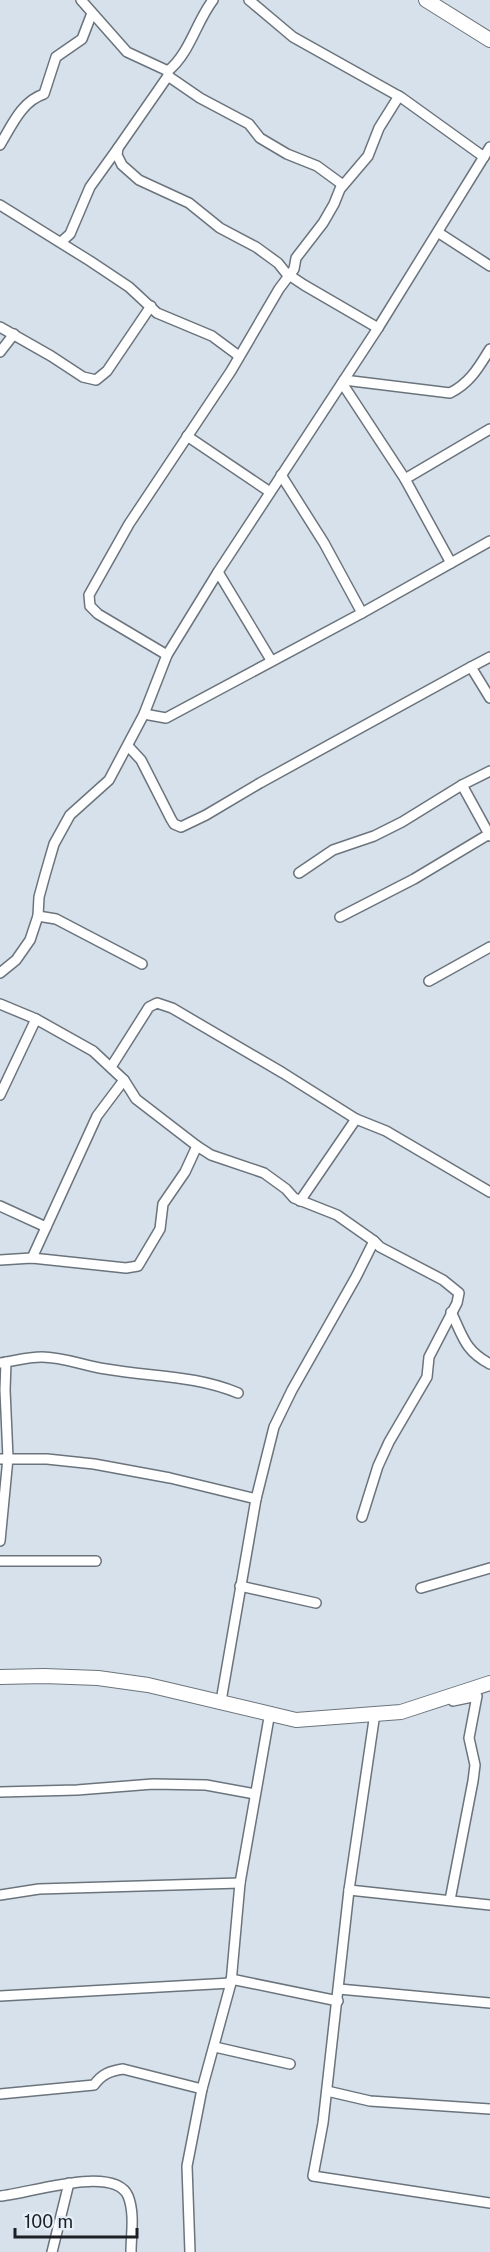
<svg xmlns="http://www.w3.org/2000/svg" width="490" height="2252" viewBox="0 0 490 2252" font-family="'Public Sans',sans-serif">
	<style>
		.lines { fill: none; stroke-linecap: round; stroke-linejoin: round }
		.street-casing { stroke: #6b747c; stroke-width: 12 }
		.secondary-casing { stroke: #6b747c; stroke-width: 16 }
		.street { stroke: #fff; stroke-width: 9 }
		.secondary { stroke: #fff; stroke-width: 14 }
	</style>
	<rect width="100%" height="100%" fill="#d7e1eb"/>
	<g class="lines">
		<defs>
			<g id="street">
				<polyline points="81,0 127,52 168,71"/>
				<path d="M213,0C196,22 190,53 168,71V76L118,148L117,155L122,165L139,180L189,203L220,228L256,247L278,263L286,273L304,285L378,328"/>
				<polyline points="249,0 293,37 402,98 484,157"/>
				<polyline points="168,76 200,98 249,124 260,138 287,154 317,166 343,185"/>
				<path d="M0,145C12,125 22,101 44,94L56,57L82,39L92,13"/>
				<polyline points="0,205 90,261 129,287 157,313 212,336 239,356"/>
				<polyline points="439,233 490,266"/>
				<polyline points="61,242 70,234 90,187 118,148"/>
				<polyline points="0,327 51,356 83,377 96,380 107,371 151,306"/>
				<polyline points="0,352 14,334"/>
				<path d="M344,380L450,393C470,383 479,367 490,349"/>
				<polyline points="342,383 405,479 451,563"/>
				<polyline points="187,436 270,492"/>
				<polyline points="281,475 324,543 362,613"/>
				<polyline points="405,479 490,429"/>
				<polyline points="218,572 271,660"/>
				<polyline points="167,655 98,614 90,606 89,595 129,524 231,371 279,289 294,269 296,258 323,223 334,204 340,189 368,156 379,128 399,96"/>
				<polyline points="490,657 471,667 490,698"/>
				<polyline points="144,714 166,718 362,613 490,541"/>
				<polyline points="128,746 141,760 171,819 174,824 181,827 206,815 260,783 471,667"/>
				<polyline points="462,785 490,836"/>
				<polyline points="299,873 333,850 374,836 402,822 462,785 490,771"/>
				<polyline points="38,916 56,919 142,964"/>
				<polyline points="340,917 414,879 489,834"/>
				<polyline points="0,973 16,960 30,940 38,916 39,897 45,875 54,844 70,815 109,780 144,714 167,655 218,572 378,328 490,147"/>
				<polyline points="429,981 490,947"/>
				<polyline points="0,1004 36,1019 93,1051 124,1080 136,1099 197,1146 211,1155 264,1173 286,1189 294,1198 337,1215 374,1241 380,1247 443,1280 459,1293 457,1303 429,1357 427,1377 389,1442 378,1466 362,1517"/>
				<polyline points="111,1067 149,1007 157,1003 172,1008 283,1073 356,1119 386,1131 490,1192"/>
				<polyline points="0,1095 36,1019"/>
				<polyline points="300,1201 356,1119"/>
				<polyline points="0,1206 46,1227"/>
				<polyline points="32,1258 97,1116 124,1080"/>
				<polyline points="0,1260 32,1258 126,1268 138,1266 160,1229 163,1204 185,1172 197,1146"/>
				<path d="M451,1312C463,1336 464,1350 490,1364"/>
				<path d="M0,1363C14,1361 27,1357 42,1357C64,1357 84,1366 106,1369C151,1377 195,1375 238,1393"/>
				<polyline points="0,1459 47,1459 94,1464 170,1478 256,1499"/>
				<polyline points="0,1541 8,1458 5,1390 6,1362"/>
				<polyline points="0,1561 96,1561"/>
				<polyline points="240,1586 316,1603"/>
				<polyline points="421,1588 490,1568"/>
				<polyline points="221,1701 256,1499 274,1427 292,1390 356,1277 374,1241"/>
				<polyline points="375,1713 349,1890 323,2123 313,2176 490,2203"/>
				<polyline points="0,1792 77,1790 153,1784 206,1785 255,1794"/>
				<polyline points="349,1890 490,1905"/>
				<polyline points="0,1895 39,1889 240,1883"/>
				<polyline points="450,1900 473,1781 475,1765 469,1738 477,1696 453,1701"/>
				<polyline points="231,1979 338,2001"/>
				<polyline points="339,1989 490,2003"/>
				<polyline points="0,1996 231,1983"/>
				<polyline points="215,2047 290,2064"/>
				<polyline points="327,2091 370,2101 490,2109"/>
				<path d="M0,2094L94,2085C102,2074 110,2071 123,2069L202,2089"/>
				<path d="M0,2196C27,2194 114,2164 128,2196C135,2213 131,2235 131,2252"/>
				<polyline points="52,2252 69,2183"/>
				<polyline points="190,2252 187,2166 202,2089 231,1983 240,1883 270,1712"/>
			</g>
			<g id="secondary">
				<polyline points="426,0 490,40"/>
				<polyline points="0,1677 44,1676 98,1678 148,1685 296,1720 401,1712 490,1683"/>
			</g>
		</defs>
		<use href="#street" class="street-casing"/>
		<use href="#secondary" class="secondary-casing"/>
		<use href="#street" class="street"/>
		<use href="#secondary" class="secondary"/>
	</g>
	<path d="M15 2228v9h122v-9" fill="none" stroke="#1c1f23" stroke-width="3"/>
	<text x="24" y="2228" font-size="18" fill="#1c1f23" stroke="#e5eff8" stroke-width="4.5" paint-order="stroke">100 m</text>
</svg>
